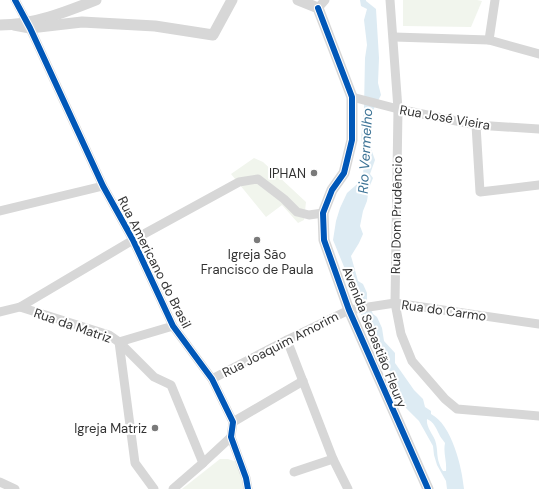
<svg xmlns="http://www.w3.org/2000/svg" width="539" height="489" viewBox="0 0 539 489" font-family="'DM Sans',sans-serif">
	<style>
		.green { fill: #f1f5ed }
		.water { fill: #ddebf3; fill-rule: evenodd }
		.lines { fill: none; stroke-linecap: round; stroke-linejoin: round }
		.minor { stroke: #d7d7d7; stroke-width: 9 }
		.tertiary { stroke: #d7d7d7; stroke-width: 11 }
		.cycleway-casing { stroke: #fff; stroke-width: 8 }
		.cycleway { stroke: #0057b8; stroke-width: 6 }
		.poi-dot { fill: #7a7a7a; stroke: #fff; stroke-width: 1.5 }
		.labels { text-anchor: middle; stroke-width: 4; stroke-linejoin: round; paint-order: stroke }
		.street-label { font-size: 13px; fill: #333; stroke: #fff }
		.poi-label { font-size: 13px; fill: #333; stroke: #fff; text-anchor: end }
		.water-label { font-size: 14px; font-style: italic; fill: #3f7597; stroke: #fff }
	</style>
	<rect width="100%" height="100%" fill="#fff"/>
	<g class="green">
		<polygon points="403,0 477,0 482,1 471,27 403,26"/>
		<polygon points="254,158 263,162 306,202 304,220 298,223 282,205 266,217 231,174"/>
		<polygon points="220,459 228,459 237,462 244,489 182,489"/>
	</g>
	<path class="water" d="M360,0H366V1L376,9L379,58L378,83L381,95L371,114L370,146L375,160L370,174L373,178L369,188L367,201L363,211L360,226L363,234L359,243L351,256L358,281L363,284L367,293V301L373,314L377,317L382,328L384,341L395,353V363L414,390L423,399L425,407L431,411V414C452,425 462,467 464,489H447L446,481L437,465L434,455L433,446L419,421L404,406L393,376L382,359L361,314L347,278V274L333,240L336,221L340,208L347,193L363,179L364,152L361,138L364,108L365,58L367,45L364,20L367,9L361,6ZM427,419C434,422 436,428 439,434C440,437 443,440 445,443C443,453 447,461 446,471H443C435,458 439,452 435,440C432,433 426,427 427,419Z"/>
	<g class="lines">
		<g class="minor">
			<polyline points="15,0 30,28 103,186 133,240 173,326 212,379 233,422 231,437 246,478 248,489"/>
			<polyline points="390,0 398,109 395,303 401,334 412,361 445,399 457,409 539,416"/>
			<polyline points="318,8 325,0"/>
			<polyline points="394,37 489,40 539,54"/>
			<polyline points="489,40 495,0"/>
			<polyline points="352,97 398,109 476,125 539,129"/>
			<polyline points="476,125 480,192 539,185"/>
			<polyline points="0,211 103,186"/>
			<polyline points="20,307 109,335 119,342 154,377 171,385 203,463"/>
			<polyline points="0,312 20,307 133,240 239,182 258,179 284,199 297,212 309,215 323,213"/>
			<polyline points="287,340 333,459 348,489"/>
			<polyline points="119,342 135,463 154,489"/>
			<polyline points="119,342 173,326"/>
			<polyline points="212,379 287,340 349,310 395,303 539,324"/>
			<polyline points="233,422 303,381"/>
			<polyline points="294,472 333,459"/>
			<polyline points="0,482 15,489"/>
			<polyline points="173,489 203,463 231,437"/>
		</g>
		<g class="tertiary">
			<polyline points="298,0 318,8 352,97 352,140 344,173 332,190 323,213 324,240 349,310 428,489"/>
			<path d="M0,25C33,25 66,12 96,0"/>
			<polyline points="14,25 30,28 82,22 155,26 213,35 232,0"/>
		</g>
		<defs>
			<g id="cycleway">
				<polyline points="15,0 30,28 103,186 133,240 173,326 212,379 233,422 231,437 246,478 248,489"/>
				<polyline points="318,8 352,97 352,140 344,173 332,190 323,213 324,240 349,310 428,489"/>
			</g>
		</defs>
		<use href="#cycleway" class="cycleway-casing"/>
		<use href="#cycleway" class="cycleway"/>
	</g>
	<g class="poi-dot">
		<circle cx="314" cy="173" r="4"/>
		<circle cx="257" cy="240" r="4"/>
		<circle cx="155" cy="428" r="4"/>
	</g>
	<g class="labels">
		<g class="street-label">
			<text transform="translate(445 117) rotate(10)" y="5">Rua José Vieira</text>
			<text transform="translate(396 215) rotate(-89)" y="5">Rua Dom Prudêncio</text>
			<text transform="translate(155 262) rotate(63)" y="5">Rua Americano do Brasil</text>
			<text transform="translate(444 310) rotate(8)" y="5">Rua do Carmo</text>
			<text transform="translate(73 325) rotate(19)" y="5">Rua da Matriz</text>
			<text transform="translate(375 337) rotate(68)" y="5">Avenida Sebastião Fleury</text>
			<text transform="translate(280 344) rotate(-27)" y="5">Rua Joaquim Amorim</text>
		</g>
		<g class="poi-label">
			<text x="306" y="178">IPHAN</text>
			<text x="257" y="259" text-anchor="middle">Igreja São<tspan x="257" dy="15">Francisco de Paula</tspan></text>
			<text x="147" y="433">Igreja Matriz</text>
		</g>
		<g class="water-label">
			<text transform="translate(365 151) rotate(-87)" y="5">Rio Vermelho</text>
		</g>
	</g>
</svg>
